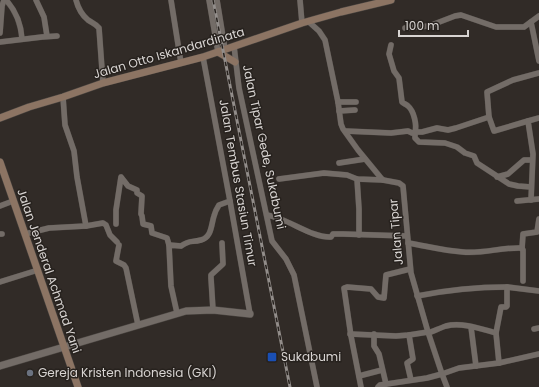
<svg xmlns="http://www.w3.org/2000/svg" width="539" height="387" viewBox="0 0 539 387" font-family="Poppins,sans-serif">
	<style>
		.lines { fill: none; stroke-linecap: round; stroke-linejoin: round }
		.minor-casing { stroke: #4b4642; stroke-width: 6 }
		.tertiary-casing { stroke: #4b4642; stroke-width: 8 }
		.secondary-casing { stroke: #4b4642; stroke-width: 8 }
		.minor { stroke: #736c67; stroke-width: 5.5 }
		.tertiary { stroke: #736c67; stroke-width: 7 }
		.secondary { stroke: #8c7463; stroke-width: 7 }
		.rail-casing { stroke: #928d8a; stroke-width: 3 }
		.rail { stroke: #27221e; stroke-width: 1.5; stroke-dasharray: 4.5; stroke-linecap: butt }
		.transit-dot { fill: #1a4fb4; stroke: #27221e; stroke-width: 1.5 }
		.worship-dot { fill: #6b7280; stroke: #27221e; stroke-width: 1.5 }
		.labels { text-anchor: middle; stroke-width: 3; stroke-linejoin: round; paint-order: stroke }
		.street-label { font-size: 12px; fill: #d8d4d2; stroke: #27221e }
		.poi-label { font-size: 12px; fill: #d8d4d2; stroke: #27221e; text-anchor: start }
	</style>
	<rect width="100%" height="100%" fill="#312b27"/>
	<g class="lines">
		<defs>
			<g id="minor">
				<path d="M6,0C16,11 21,24 22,39"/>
				<polyline points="36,0 44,17 47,36"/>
				<path d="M76,0C78,8 82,15 88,20C92,23 96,24 99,28L103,83"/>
				<polyline points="171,0 181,63"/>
				<polyline points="209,0 218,52"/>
				<polyline points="217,0 225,49"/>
				<polyline points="300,0 302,23"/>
				<polyline points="309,22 319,31 325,40 338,102 341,124 343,129 358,150 381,178 383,180 399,183 403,186 411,273 428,332 442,374 459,368 499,363 539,354"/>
				<polyline points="531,22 539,61"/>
				<polyline points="405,28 429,26 455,16 461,15 496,27 524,27 539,16"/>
				<polyline points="0,33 2,6 4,0"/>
				<polyline points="0,42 42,37 57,36"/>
				<path d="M391,45L389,54L394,71L399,78L402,102C404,104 406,104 408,106C414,111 417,125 415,132H422L437,128L448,130L456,128L489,117"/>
				<polyline points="234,46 239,88 272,241 286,259 294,275 317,387"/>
				<polyline points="203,57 230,201 250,314"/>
				<polyline points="63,97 65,125 74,151 77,177 86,226"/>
				<polyline points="338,102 356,102"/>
				<polyline points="339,111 355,110"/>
				<polyline points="528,121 494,131 489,117 487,92 513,80 539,73"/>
				<polyline points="345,131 391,133 408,131 412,133 415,132 415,138 419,142 445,143 457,147 465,153 474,156 477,163 509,184 518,186 531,187"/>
				<polyline points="339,163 365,159"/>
				<polyline points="497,177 508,174 524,160 532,160"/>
				<polyline points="279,179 324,173 347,175 357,179 383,180"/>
				<polyline points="357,179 359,209 359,235"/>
				<polyline points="531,200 533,154 528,121 539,118"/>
				<polyline points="517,201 539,199"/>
				<polyline points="0,206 13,201"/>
				<path d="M267,215C271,216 276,217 280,219C295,224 315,238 331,237L333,234H343L407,236"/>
				<polyline points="116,224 116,210 121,177 128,186 137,190 137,193 142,196 141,214 142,216 143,224 151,226 152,233 167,238 169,245"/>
				<polyline points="0,234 2,234"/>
				<polyline points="25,234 49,228 86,226 103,223 106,225 110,235 117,242"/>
				<path d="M408,243C426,246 445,251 463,252C483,254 502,247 522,248L523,250V281"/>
				<polyline points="119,245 116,261 124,265 126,268 138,325"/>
				<polyline points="522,249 523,234 537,232 539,219"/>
				<polyline points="0,282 38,270"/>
				<path d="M417,296C447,290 477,287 507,287"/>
				<polyline points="213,310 211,278 211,275 223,264 222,243"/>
				<path d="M177,313L171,286L169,245L181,246C191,239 191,243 201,240C212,237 211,225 214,216C215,212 217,208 219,205L230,201"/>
				<polyline points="471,327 476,366"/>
				<polyline points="534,329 539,328"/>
				<path d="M428,333C434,331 440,328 446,326C462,322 481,329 496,333L499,363"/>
				<polyline points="496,333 501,307 506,307 507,306 507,287 539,291"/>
				<polyline points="350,334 396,336 409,335 428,332"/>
				<polyline points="374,334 374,346 379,354 386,384"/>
				<polyline points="409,335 413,359 407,363 411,380"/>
				<polyline points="359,376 382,370"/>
				<polyline points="361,387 351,336 344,288 347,287 371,289 378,297 384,298 386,275 410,269"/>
				<polyline points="378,387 380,385 427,378 442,374 447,387"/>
			</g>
			<polyline id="tertiary" points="0,366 186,311 213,310 250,314"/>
			<g id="secondary">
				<polyline points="218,52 235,62"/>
				<polyline points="0,118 29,107 63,97 103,83 203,57 302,23 341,12 391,0"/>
				<polyline points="0,162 78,387"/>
			</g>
		</defs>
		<use href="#minor" class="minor-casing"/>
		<use href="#tertiary" class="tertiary-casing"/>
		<use href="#secondary" class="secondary-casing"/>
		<use href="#minor" class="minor"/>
		<use href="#tertiary" class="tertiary"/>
		<use href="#secondary" class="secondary"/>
		<defs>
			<polyline id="rail" points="213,0 290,387"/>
		</defs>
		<use href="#rail" class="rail-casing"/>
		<use href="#rail" class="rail"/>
	</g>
	<rect class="transit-dot" x="267" y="352" width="10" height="10" rx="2"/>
	<circle class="worship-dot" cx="30" cy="373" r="4"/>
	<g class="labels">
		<g class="street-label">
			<text transform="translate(169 53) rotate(-16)" y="4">Jalan Otto Iskandardinata</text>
			<text transform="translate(264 147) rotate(78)" y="4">Jalan Tipar Gede, Sukabumi</text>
			<text transform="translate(238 183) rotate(80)" y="4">Jalan Tembus Stasiun Timur</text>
			<text transform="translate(396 232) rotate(-95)" y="4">Jalan Tipar</text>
			<text transform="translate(49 271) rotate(71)" y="4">Jalan Jenderal Achmad Yani</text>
		</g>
		<g class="poi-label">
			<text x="281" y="361">Sukabumi</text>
			<text x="38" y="377">Gereja Kristen Indonesia (GKI)</text>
		</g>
	</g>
	<path d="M399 30v6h69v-6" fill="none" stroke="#d8d4d2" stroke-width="2"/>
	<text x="405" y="30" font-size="12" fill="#d8d4d2" stroke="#27221e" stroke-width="3" paint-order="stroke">100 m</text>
</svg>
